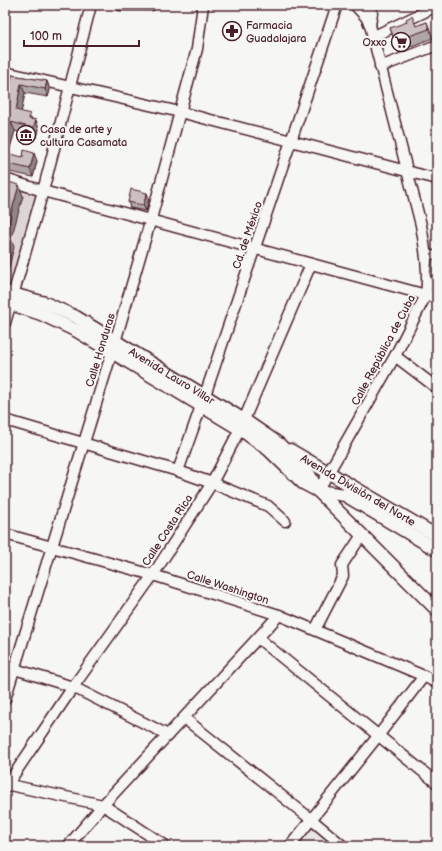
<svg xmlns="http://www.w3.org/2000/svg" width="442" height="851" viewBox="0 0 442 851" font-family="'Balsamiq Sans',sans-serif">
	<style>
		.built { fill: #e9e6e3 }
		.green { fill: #ddd6d5; stroke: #947a80 }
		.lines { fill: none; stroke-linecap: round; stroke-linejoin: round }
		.minor-casing { stroke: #4a1f2b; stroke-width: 13 }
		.major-casing { stroke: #4a1f2b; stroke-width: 15 }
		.minor { stroke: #f6f6f2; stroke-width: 10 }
		.major { stroke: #f6f6f2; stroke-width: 12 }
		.wall { fill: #afa6a5; stroke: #4a1f2b }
		.shaded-wall { fill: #8f8786; stroke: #4a1f2b }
		.building { fill: #ccc1c0; stroke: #4a1f2b }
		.labels { text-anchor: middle; stroke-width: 4; stroke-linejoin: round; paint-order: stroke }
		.poi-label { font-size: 11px; fill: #4a1f2b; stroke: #f6f6f2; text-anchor: start }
		.street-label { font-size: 11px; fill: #4a1f2b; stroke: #f6f6f2 }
	</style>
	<rect width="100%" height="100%" fill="#f6f6f2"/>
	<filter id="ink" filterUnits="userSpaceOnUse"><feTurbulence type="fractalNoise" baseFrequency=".025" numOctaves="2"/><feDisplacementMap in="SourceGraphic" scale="8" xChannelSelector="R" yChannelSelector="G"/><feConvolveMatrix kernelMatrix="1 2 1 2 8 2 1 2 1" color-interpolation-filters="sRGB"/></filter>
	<g filter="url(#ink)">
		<polygon class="built" points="312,828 337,846 297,846"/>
		<polygon class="green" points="5,185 37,192 9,289 5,288"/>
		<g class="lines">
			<defs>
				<g id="minor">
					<polyline points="120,5 151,5"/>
					<polyline points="368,5 372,13 370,25"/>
					<polyline points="372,37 437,6"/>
					<polyline points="380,67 437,45"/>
					<polyline points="5,72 180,112 437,179"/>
					<polyline points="5,179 43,191 437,298"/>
					<polyline points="426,255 437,257"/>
					<polyline points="5,323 43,191 91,5"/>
					<polyline points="395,356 437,388"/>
					<polyline points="5,420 178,471 212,483 268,506 285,521"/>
					<polyline points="178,471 205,395 337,5"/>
					<path d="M318,491L395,356L426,295C429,271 425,248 421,225L370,25L366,17L355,5"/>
					<polyline points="5,534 153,575 279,615 424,676 437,683"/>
					<polyline points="315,630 343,576 342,565 362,535"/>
					<polyline points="258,638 437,783"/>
					<polyline points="5,666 73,687 168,735"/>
					<polyline points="5,699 115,342 151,219 197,49 203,5"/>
					<polyline points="184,718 312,820 343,846"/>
					<polyline points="5,784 103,805 166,846"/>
					<polyline points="5,788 73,687 153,575 212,483 240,429 311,264"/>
					<polyline points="68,846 103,805 279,615"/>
					<polyline points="290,846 378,736 424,676"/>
				</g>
				<g id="major">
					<path id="s1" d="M5,292L45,303L76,317L244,420L279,444L310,476L318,491"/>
					<polyline points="5,302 41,314 77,331 112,352 240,429 269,450 303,483 318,491 437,610"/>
					<path id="s2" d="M290,450L437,536"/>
					<polyline points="318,491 345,495 437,550"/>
				</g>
			</defs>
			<use href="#minor" class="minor-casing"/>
			<use href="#major" class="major-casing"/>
			<use href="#minor" class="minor"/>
			<use href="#major" class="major"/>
		</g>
		<g class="wall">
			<polygon points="427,22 433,38 398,51 390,28 416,26"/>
			<polygon points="12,75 47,81 50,90 48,97 25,93 21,112 32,119 36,120 39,129 37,137 15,131 8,154 37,161 33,177 5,171 5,104 7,103"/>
			<polygon points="147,193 149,199 146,211 130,208 128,202"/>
			<polygon points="437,260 437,285 433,284 430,275"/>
		</g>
		<g class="shaded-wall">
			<polygon points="47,81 50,90 48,97 45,89"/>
			<polygon points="21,84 25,93 20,119 16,110"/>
			<polygon points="36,120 39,129 37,137 33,128"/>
			<polygon points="11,122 15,131 6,161 5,157 5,146"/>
			<polygon points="34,153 37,161 33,177 30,169"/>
			<polygon points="19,185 23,196 11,239 14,247 5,283 5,235"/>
			<polygon points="147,193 149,199 146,211 143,205"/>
		</g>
		<g class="building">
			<polygon points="412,16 416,26 427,22 429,29 395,41 390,28 407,22 406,19"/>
			<polygon points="12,75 47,81 45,89 21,84 16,110 30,114 29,119 36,120 33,128 11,122 5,146 5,104 6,102 7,103"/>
			<polygon points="24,150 34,153 30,169 5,163 5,153 23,157"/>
			<polygon points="5,181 19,185 5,235 10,236 5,256"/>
			<polygon points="131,189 147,193 143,205 128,202"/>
			<polygon points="432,259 437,260 437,276 430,275"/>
		</g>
	</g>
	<defs>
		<symbol id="pharmacy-ring" viewBox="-11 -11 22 22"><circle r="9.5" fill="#f6f6f2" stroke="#4a1f2b" stroke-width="1.5"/><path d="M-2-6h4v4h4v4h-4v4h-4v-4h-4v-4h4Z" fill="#4a1f2b"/></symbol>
		<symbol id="supermarket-ring" viewBox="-11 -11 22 22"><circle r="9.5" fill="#f6f6f2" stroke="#4a1f2b" stroke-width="1.5"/><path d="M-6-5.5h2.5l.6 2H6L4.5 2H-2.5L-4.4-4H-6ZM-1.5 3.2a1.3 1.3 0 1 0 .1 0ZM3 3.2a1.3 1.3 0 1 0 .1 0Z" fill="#4a1f2b"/></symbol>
		<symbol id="museum-ring" viewBox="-11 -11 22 22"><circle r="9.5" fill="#f6f6f2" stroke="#4a1f2b" stroke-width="1.5"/><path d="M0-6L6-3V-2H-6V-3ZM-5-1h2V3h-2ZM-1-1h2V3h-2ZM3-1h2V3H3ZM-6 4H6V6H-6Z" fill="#4a1f2b"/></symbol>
	</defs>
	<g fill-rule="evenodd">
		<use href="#pharmacy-ring" x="221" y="20" width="22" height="22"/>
		<use href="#supermarket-ring" x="390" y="31" width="22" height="22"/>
		<use href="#museum-ring" x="15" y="124" width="22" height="22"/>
	</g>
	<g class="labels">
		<g class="poi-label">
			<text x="246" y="29">Farmacia<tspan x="246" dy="13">Guadalajara</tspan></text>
			<text x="387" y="46" text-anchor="end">Oxxo</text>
			<text x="40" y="133">Casa de arte y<tspan x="40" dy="13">cultura Casamata</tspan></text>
		</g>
		<g class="street-label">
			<text transform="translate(247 235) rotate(-71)" y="4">Cd. de México</text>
			<text transform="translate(100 350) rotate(-73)" y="4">Calle Honduras</text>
			<text transform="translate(383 350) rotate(-62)" y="4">Calle República de Cuba</text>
			<text dy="4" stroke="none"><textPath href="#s1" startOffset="188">Avenida Lauro Villar</textPath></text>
			<text dy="4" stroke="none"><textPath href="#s2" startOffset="79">Avenida División del Norte</textPath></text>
			<text transform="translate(167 530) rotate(-57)" y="4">Calle Costa Rica</text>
			<text transform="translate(228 587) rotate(18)" y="4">Calle Washington</text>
		</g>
	</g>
	<rect width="442" height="851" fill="none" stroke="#f6f6f2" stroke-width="20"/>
	<rect x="10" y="10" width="422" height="831" fill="none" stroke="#4a1f2b" stroke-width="1.5" filter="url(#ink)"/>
	<path d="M24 40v6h115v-6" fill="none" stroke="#4a1f2b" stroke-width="2"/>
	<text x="30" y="40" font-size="12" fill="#4a1f2b" stroke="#f6f6f2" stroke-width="3" paint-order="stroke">100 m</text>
</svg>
